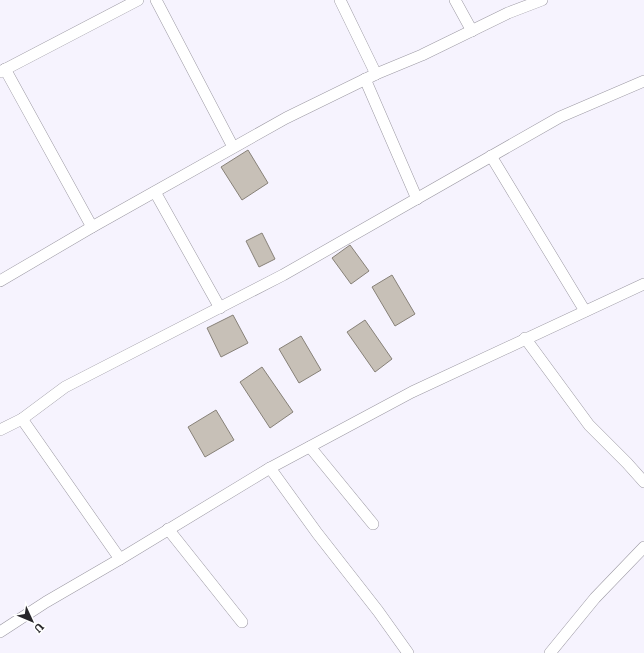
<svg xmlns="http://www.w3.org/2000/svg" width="644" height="653" viewBox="0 0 644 653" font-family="Literata,serif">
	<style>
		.building { fill: #c7c0b7; stroke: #878178 }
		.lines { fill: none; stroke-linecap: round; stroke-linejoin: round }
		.street-casing { stroke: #9c99a3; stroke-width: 12 }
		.street { stroke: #fff; stroke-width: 11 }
	</style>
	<rect width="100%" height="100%" fill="#f6f3fe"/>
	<g class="building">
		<polygon points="248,150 268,183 242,200 221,167"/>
		<polygon points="262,233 275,259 259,267 246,241"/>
		<polygon points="350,245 369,271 351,284 332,258"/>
		<polygon points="392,275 415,314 395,326 372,287"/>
		<polygon points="233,315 248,343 221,357 207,328"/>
		<polygon points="365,320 392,359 375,372 347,332"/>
		<polygon points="301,336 321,370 299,383 279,349"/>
		<polygon points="262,367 293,412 270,428 240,382"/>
		<polygon points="216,410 234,440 205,457 188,427"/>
	</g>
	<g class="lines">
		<defs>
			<g id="street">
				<polyline points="156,0 233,147"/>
				<polyline points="340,0 376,74"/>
				<polyline points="455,0 472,31"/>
				<polyline points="5,69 92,227"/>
				<polyline points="0,72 138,0"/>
				<polyline points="365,79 417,199"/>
				<polyline points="491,156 585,311"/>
				<polyline points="155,192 220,308"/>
				<polyline points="0,281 92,227 286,118 376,74 422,55 508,13 542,0"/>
				<polyline points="525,338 589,425 627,463 644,482"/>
				<polyline points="22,419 120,559"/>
				<polyline points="0,430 22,419 65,387 283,275 560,117 644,81"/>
				<polyline points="310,447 373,524"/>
				<polyline points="270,468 317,533 378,611 408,653"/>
				<polyline points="168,529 242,622"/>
				<polyline points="0,632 46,602 120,559 270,468 412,392 644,284"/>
				<polyline points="550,653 595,598 644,547"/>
			</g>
		</defs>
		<use href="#street" class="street-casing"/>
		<use href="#street" class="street"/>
	</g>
	<g transform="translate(32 621) rotate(134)" stroke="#ffffff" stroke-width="3" paint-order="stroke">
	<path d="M0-3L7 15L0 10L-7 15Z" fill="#27262a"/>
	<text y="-6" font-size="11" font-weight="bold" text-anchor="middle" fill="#27262a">U</text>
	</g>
</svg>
